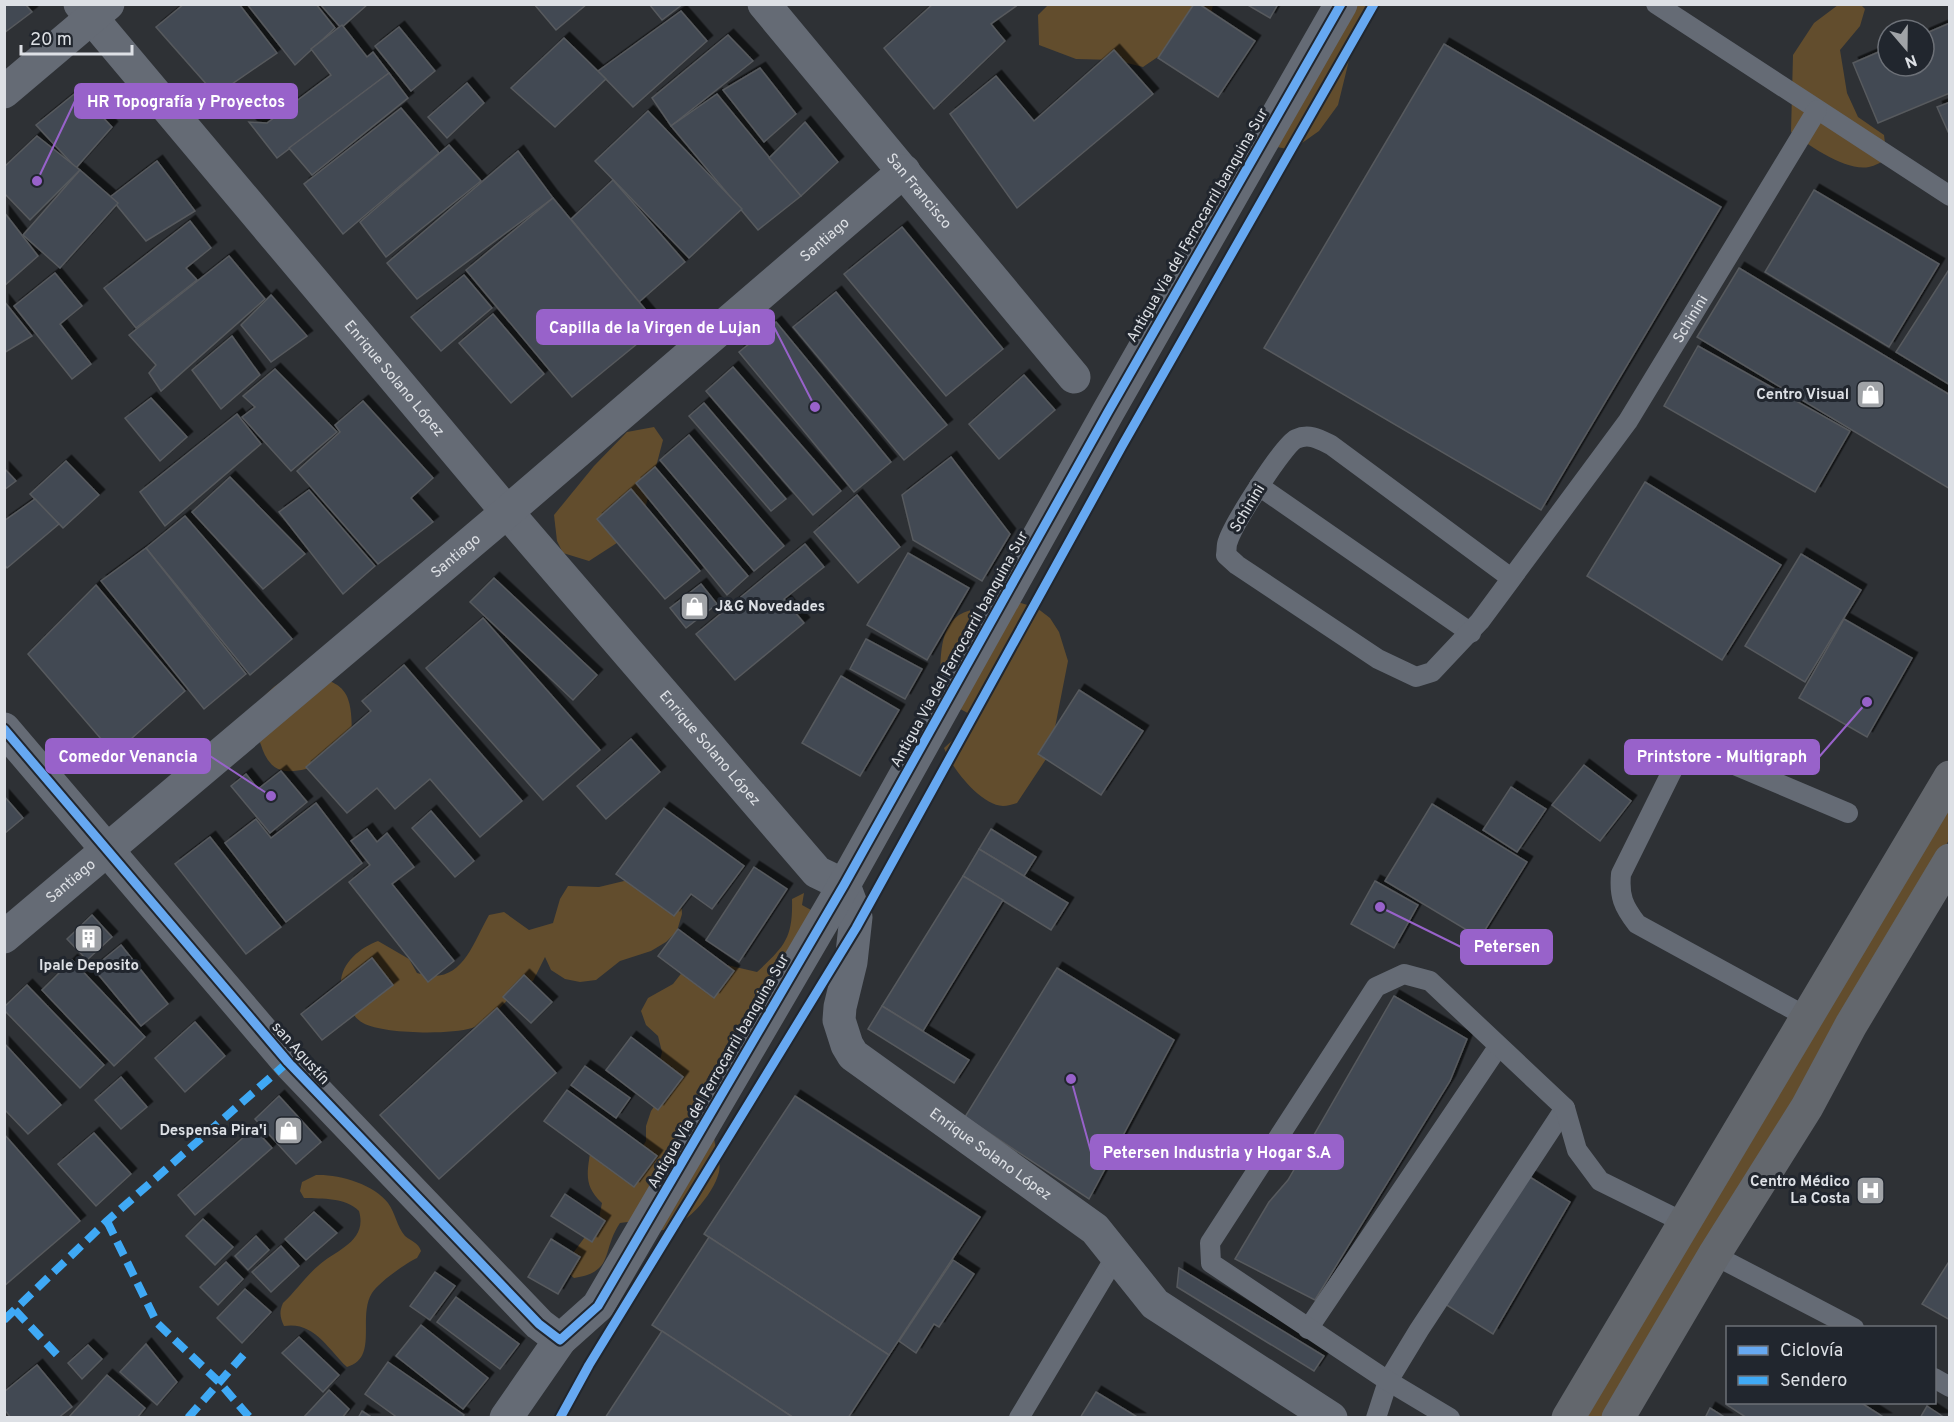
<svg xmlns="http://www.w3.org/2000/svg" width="1954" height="1422" viewBox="0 0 1954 1422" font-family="Overpass,sans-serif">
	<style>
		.green { fill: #624d2d }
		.building { fill: #434952; stroke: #575a5e; stroke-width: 1.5; filter: url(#shadow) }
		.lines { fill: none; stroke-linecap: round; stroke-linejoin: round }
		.lane { stroke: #656b75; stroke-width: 20 }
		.street { stroke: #656b75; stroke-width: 33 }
		.highway { stroke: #63676d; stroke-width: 33 }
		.quiet { stroke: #3fa9f5; stroke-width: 8; stroke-dasharray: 15 8; stroke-linecap: butt }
		.cycleway-casing { stroke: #21262e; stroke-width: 13 }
		.cycleway { stroke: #66a8f1; stroke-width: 9 }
		.labels { text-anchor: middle; stroke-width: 6; stroke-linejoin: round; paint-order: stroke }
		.street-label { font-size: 15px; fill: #dde0e5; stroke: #21262e }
		.poi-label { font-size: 15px; font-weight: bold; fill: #dde0e5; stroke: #21262e; text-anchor: end }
		.leader { fill: none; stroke: #9862ca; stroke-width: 2 }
		.callout-dot { fill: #9862ca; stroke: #21262e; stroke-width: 2 }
		.callout { fill: #9862ca; stroke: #9862ca; stroke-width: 2 }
		.callout-label { font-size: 16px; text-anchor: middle; font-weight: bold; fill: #fff }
	</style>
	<defs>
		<filter id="shadow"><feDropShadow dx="5.5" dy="-5.5" stdDeviation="0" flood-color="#0009"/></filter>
	</defs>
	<rect width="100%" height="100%" fill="#2e3135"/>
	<g class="green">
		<polygon points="1048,5 1213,5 1209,22 1143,67 1115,60 1076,59 1039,45 1038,15"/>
		<polygon points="1347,5 1373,5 1353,44 1338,105 1319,131 1292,150 1277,147"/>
		<path d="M1838,5H1861L1865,9L1860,26L1840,50L1847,93L1858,117L1884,135L1887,159C1881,162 1875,166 1869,167C1847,172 1808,145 1791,132L1793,55L1814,23Z"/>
		<polygon points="654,427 663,440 640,528 589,561 563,553 557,541 554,515 594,466 627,432"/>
		<path d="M1005,603H1021L1037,608L1050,618L1059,632L1068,661L1050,753L1017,803C1013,804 1007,806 1003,806C980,805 951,767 944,748L977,718L949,703L940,690C941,667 937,629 959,615C971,608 992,606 1005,603Z"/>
		<path d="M303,673C345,683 352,689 352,734L322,767C308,767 294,774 281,770C270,767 264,755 261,745C259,739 253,730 254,723C255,697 280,678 303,673Z"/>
		<polygon points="1949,809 1949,840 1605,1417 1586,1418"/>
		<path d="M645,876L681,899L682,914L677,931L666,942L651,951L620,961L596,980L580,982L565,979L551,970L545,957L533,981L519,985C510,999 487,1023 472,1028C449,1035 383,1034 363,1023C354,1018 350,1010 347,1001C345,996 341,989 341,983C341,963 361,947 378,941L409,959L417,973C461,987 471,947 489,915L504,912L529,930L553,923L560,899L568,886L599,887Z"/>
		<path d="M804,893L802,905L829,920L714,1131C713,1149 722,1157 719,1172C713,1197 676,1240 647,1229C643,1227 639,1223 635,1221L620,1223C601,1251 615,1272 574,1278L562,1268L599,1218L602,1203C582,1184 588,1171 591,1146L638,1154L646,1141V1126L651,1111L660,1098L658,1068L662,1052L658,1036L646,1025L641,1011L648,998L673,984L687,966L714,962L757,972C785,946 793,938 792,899Z"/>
		<path d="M316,1175C338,1174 374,1184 388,1203C395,1212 397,1227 405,1236C412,1242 418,1242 421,1251L417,1258C406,1263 378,1283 372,1293C357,1317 379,1358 347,1367C328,1349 314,1321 284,1326C280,1317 279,1312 283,1303C295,1292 307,1275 318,1266C335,1250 368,1242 359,1211C345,1197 323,1199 304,1198L300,1191L302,1182Z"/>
	</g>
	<g class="building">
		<polygon points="4,4 25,4 32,12 4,33"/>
		<polygon points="184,4 239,4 277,53 216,95 156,27"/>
		<polygon points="247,4 316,4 335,28 295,65"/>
		<polygon points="320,4 368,4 341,28"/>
		<polygon points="534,4 587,4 556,30"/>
		<polygon points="649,4 683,4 662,20"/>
		<polygon points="933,4 1019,4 991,24 1005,41 934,109 884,48"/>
		<polygon points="1194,4 1199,4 1255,41 1218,97 1158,58"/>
		<polygon points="1246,4 1278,4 1270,18"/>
		<polygon points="681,11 707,41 633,107 598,71"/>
		<polygon points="1950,23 1950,93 1878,123 1853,63 1888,48 1888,66 1924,66 1924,34"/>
		<polygon points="342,25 367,57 373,52 389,73 277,158 249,122 267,123 331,75 311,49"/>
		<polygon points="399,27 435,71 411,91 375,46"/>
		<polygon points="728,35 753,61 671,126 652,98"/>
		<polygon points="564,38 606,79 555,127 511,88"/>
		<polygon points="1444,44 1721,207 1541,510 1264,348"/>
		<polygon points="1114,50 1153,94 1017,208 950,114 996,76 1034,121"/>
		<polygon points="760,68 796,114 764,142 723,90"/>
		<polygon points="389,73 408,98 312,175 289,148"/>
		<polygon points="467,83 484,103 447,138 428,117"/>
		<polygon points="78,91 112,127 76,168 36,125"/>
		<polygon points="717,94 801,196 758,230 671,126"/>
		<polygon points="1950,102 1950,136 1937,107"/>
		<polygon points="401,108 439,153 343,234 304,184"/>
		<polygon points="648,111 742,209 689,258 595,161"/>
		<polygon points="805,122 838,162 801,196 769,158"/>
		<polygon points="37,136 80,170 30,220 4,193 4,167"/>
		<polygon points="449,145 481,181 386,257 360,222"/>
		<polygon points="518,151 553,198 417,299 387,263"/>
		<polygon points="157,161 195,211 146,241 110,197"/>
		<polygon points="80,170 118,203 60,268 23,235"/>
		<polygon points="613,180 685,262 639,302 571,219"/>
		<polygon points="1814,190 1939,264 1889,347 1765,272"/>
		<polygon points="553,198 659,326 572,397 466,270"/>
		<polygon points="4,212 38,256 4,286"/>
		<polygon points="190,221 211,248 186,268 197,280 136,328 104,288"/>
		<polygon points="902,227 1003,349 946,396 844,274"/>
		<polygon points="229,256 265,299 161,391 149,373 156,365 129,335"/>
		<polygon points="1739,268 1950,395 1950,489 1697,337"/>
		<polygon points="1950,268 1950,385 1896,352"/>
		<polygon points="55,273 82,306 60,324 91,364 72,379 14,306"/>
		<polygon points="464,275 492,308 441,351 411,317"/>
		<polygon points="836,292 947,425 904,460 793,327"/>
		<polygon points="271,295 307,336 271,362 241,325"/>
		<polygon points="4,301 32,336 4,353"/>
		<polygon points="493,314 544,374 511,403 459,343"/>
		<polygon points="776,322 891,462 854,492 739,352"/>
		<polygon points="232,336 260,375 221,409 192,370"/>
		<polygon points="1698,346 1850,431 1815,492 1664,406"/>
		<polygon points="733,367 841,491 813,515 706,391"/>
		<polygon points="275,369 337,432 291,471 242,417 255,407 243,396"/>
		<polygon points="1024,375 1055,410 999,459 969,424"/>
		<polygon points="151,398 187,437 160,461 125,418"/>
		<polygon points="363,401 433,478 411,498 433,522 378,564 297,471 340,432 335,425"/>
		<polygon points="704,403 786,499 771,511 689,416"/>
		<polygon points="237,414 261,444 165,526 140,492"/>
		<polygon points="689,435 784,546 754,571 660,460"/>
		<polygon points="951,457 1010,534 982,581 913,540 902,495"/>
		<polygon points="66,461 99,495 63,528 30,494"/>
		<polygon points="655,467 748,576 727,595 636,483"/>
		<polygon points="4,468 16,481 4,490"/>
		<polygon points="230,477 305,554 263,589 192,512"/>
		<polygon points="1645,482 1781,565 1722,660 1587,576"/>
		<polygon points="631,489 700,571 665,599 597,519"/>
		<polygon points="309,490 375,566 343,594 279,512"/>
		<polygon points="857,495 900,547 858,583 814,532"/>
		<polygon points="35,499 59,524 7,568 4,564 4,521"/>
		<polygon points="185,516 292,639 250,675 146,548"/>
		<polygon points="805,544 824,567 784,599 804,623 735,680 696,634"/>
		<polygon points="146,548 246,674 204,709 101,581"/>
		<polygon points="908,553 969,588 927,660 867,625"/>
		<polygon points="1801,554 1861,590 1805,682 1745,646"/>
		<polygon points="494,578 597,675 573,700 470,602"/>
		<polygon points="701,584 717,604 686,628 670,608"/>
		<polygon points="96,585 185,691 114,754 28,654"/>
		<polygon points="483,618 600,750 543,800 426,668"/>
		<polygon points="1844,619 1912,658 1867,737 1799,698"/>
		<polygon points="866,639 922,669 905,699 850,669"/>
		<polygon points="404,665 522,801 480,837 430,779 395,809 377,788 347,813 306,767 371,711 362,701"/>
		<polygon points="841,676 899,710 860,776 802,743"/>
		<polygon points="1079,690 1143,731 1101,795 1038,754"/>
		<polygon points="631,739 660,772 606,819 577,786"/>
		<polygon points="1584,765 1631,801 1600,841 1552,805"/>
		<polygon points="281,771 307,802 270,833 231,786 246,774 258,789"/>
		<polygon points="1511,787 1546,809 1517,852 1483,830"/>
		<polygon points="4,796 23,818 4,834"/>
		<polygon points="316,803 362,863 286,922 225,843 256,819 271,838"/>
		<polygon points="1432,804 1527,862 1480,938 1385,881"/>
		<polygon points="664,808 744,866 712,909 691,894 674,916 616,874"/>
		<polygon points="431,811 474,861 455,877 412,828"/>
		<polygon points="367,829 377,842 387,833 414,867 392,884 454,961 428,982 349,882 370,865 351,841"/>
		<polygon points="991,829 1036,857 1024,876 979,849"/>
		<polygon points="210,837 281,927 246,954 175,864"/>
		<polygon points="979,849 1068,903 1051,930 963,876"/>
		<polygon points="754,867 787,889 739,962 706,940"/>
		<polygon points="963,876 1003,900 923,1031 882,1006"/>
		<polygon points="1375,881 1418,905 1394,948 1351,924"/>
		<polygon points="92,915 112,937 87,960 67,939"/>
		<polygon points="678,929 734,971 714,998 658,956"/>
		<polygon points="121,945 168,1004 141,1026 93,968"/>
		<polygon points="372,958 393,985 322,1040 301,1014"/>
		<polygon points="72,960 145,1037 114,1066 42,990"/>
		<polygon points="1057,968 1174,1040 1089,1199 965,1117"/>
		<polygon points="524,975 552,1002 531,1023 503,997"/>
		<polygon points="27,985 104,1065 80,1088 4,1010 4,1007"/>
		<polygon points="1394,996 1467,1039 1450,1081 1315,1300 1235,1259 1269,1202 1288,1180"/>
		<polygon points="882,1006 969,1060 954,1083 868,1029"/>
		<polygon points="497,1008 556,1073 439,1179 380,1115"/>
		<polygon points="195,1022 225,1056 185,1092 155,1058"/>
		<polygon points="631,1037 683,1077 658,1110 606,1070"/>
		<polygon points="4,1043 61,1105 28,1134 4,1109"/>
		<polygon points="585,1066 630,1098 616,1118 571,1085"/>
		<polygon points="121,1077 147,1107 121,1129 95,1100"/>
		<polygon points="567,1090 657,1156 634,1187 544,1121"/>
		<polygon points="279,1096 321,1142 296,1164 255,1119"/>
		<polygon points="795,1096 980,1217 889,1355 704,1234"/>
		<polygon points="254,1128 272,1148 195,1215 178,1195"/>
		<polygon points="94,1133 131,1174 96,1206 58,1164"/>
		<polygon points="4,1134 80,1221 4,1286"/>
		<polygon points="1525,1174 1570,1202 1493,1334 1445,1304"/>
		<polygon points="565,1194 605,1221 592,1242 551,1216"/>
		<polygon points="314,1212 337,1233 306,1260 285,1239"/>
		<polygon points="203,1219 233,1247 215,1265 186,1236"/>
		<polygon points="256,1236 269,1250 248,1270 235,1256"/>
		<polygon points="709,1237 889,1355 848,1418 794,1418 652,1325"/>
		<polygon points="551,1239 580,1257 558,1294 528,1277"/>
		<polygon points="281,1246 299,1266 271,1292 252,1272"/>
		<polygon points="953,1260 974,1274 939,1327 934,1324 916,1353 899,1341"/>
		<polygon points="1950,1260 1950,1320 1922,1304"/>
		<polygon points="226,1262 243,1279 218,1305 200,1287"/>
		<polygon points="1179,1268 1324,1356 1314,1371 1177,1287"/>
		<polygon points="435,1272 455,1286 430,1320 410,1306"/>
		<polygon points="245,1289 271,1312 242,1343 217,1318"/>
		<polygon points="456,1297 519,1344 500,1369 437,1322"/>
		<polygon points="421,1325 488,1378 463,1409 396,1356"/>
		<polygon points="662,1331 794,1418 605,1418"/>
		<polygon points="299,1337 339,1375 323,1392 282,1353"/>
		<polygon points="146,1344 177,1382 157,1405 120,1372"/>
		<polygon points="88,1345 102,1359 82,1379 68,1363"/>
		<polygon points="388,1362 464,1415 462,1418 398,1418 365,1394"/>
		<polygon points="37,1365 72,1407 58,1418 11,1418 4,1409 4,1392"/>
		<polygon points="107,1375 145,1408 137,1418 68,1418"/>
		<polygon points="329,1390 349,1409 342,1418 303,1418"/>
		<polygon points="1096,1392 1139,1418 1080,1418"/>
		<polygon points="1729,1402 1860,1402 1885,1418 1747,1418 1727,1405"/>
		<polygon points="1927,1406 1945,1418 1920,1418"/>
		<polygon points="1710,1408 1726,1418 1705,1418"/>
		<polygon points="362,1411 373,1418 358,1418"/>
	</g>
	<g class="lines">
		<g class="lane">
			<polyline points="1656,4 1950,196"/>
			<polyline points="1259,486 1471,633"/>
			<path id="s1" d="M1511,578L1331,445C1319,439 1309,433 1296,439C1283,445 1233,525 1228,541C1226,545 1227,550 1226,555L1237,565L1378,659L1416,677L1432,672L1480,621L1628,421L1817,110"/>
			<path d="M1807,1017L1637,924C1623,906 1619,896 1621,874L1677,761C1692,755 1703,754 1718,758L1848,813"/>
			<polyline points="1714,1255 1854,1328"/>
			<polyline points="1308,1329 1498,1047"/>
			<polyline points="1934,1378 1950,1387"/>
			<polyline points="1019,1418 1116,1256"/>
			<polyline points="1376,1418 1388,1381 1419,1330 1565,1108"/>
			<polyline points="1450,1418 1388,1381 1211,1263 1210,1243 1376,987 1404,974 1430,981 1565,1108 1577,1150 1600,1181 1685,1223"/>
		</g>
		<g class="street">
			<path id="s2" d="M80,4L507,512L817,872L844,885L856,917L851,962L840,1007L839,1020L847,1045L853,1055L1095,1229L1155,1304L1331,1418"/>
			<path id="s3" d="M764,4L1074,377"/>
			<polyline points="4,92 108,4"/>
			<polyline points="4,729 288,1062 539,1324 560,1340 598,1306 844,885 1108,412 1341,4"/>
			<path id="s4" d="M4,937L507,512L904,171"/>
			<polyline points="506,1418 560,1340"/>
		</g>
		<g class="highway">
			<polyline points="1568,1418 1950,777"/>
			<polyline points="1618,1418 1714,1255 1807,1107 1851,1025 1950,860"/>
		</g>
		<g class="quiet">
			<polyline points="107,1221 157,1323 219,1382 250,1418"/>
			<polyline points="15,1310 62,1360"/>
			<polyline points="4,1320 107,1221 288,1062"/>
			<polyline points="188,1418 245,1353"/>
		</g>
		<defs>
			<g id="cycleway">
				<polyline points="4,729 288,1062 539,1324 560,1340 598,1306 844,885 1108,412 1341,4"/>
				<polyline points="560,1418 589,1365 856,928 1122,446 1374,4"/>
			</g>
		</defs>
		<use href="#cycleway" class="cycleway-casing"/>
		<use href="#cycleway" class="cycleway"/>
	</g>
	<defs>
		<symbol id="shop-square" viewBox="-11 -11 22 22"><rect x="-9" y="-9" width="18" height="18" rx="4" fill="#a0a3a7" stroke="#21262e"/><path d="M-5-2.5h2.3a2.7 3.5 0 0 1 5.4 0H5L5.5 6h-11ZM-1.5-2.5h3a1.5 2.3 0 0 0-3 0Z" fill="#fff"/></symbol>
		<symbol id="building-square" viewBox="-11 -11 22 22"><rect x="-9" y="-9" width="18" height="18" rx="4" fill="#a0a3a7" stroke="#21262e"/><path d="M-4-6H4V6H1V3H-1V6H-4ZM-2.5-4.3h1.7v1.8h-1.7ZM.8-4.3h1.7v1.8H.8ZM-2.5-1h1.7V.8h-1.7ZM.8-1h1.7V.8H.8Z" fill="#fff"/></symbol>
		<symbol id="hospital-square" viewBox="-11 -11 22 22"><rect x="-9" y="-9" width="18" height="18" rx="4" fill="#a0a3a7" stroke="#21262e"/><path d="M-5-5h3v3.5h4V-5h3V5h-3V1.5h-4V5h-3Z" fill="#fff"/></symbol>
	</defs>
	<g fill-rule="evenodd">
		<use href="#shop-square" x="1854" y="378" width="33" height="33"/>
		<use href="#shop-square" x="678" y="590" width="33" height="33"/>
		<use href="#building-square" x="72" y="922" width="33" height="33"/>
		<use href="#shop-square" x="272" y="1114" width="33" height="33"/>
		<use href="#hospital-square" x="1854" y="1174" width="33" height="33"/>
	</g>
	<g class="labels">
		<g class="street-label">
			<text dy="5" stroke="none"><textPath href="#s3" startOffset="243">San Francisco</textPath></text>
			<text transform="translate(1197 225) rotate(-60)" y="5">Antigua Via del Ferrocarril banquina Sur</text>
			<text dy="5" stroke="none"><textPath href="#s4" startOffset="1077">Santiago</textPath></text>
			<text dy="5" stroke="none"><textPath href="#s1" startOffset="1080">Schinini</textPath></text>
			<text dy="5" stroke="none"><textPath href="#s2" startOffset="489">Enrique Solano López</textPath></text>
			<text transform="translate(1247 508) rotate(-59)" y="5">Schinini</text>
			<text dy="5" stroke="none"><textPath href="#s4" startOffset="591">Santiago</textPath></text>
			<text transform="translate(959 649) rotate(-61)" y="5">Antigua Via del Ferrocarril banquina Sur</text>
			<text dy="5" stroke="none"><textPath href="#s2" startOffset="975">Enrique Solano López</textPath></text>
			<text dy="5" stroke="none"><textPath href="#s4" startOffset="87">Santiago</textPath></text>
			<text transform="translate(301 1053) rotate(48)" y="5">san Agustín</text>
			<text transform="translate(718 1071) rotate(-60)" y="5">Antigua Via del Ferrocarril banquina Sur</text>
			<text dy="5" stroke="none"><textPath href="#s2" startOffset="1515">Enrique Solano López</textPath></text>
		</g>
		<g class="poi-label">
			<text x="1849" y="399">Centro Visual</text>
			<text x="715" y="611" text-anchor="start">J&amp;G Novedades</text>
			<text x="89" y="970" text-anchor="middle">Ipale Deposito</text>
			<text x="267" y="1135">Despensa Pira'i</text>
			<text x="1850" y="1186">Centro Médico<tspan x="1850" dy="17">La Costa</tspan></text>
		</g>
	</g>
	<path class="leader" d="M37 181L75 101M815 407L774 327M271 796L210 756M1867 702L1819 757M1380 907L1461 947M1071 1079L1091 1152"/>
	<g class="callout-dot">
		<circle cx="37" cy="181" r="6"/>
		<circle cx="815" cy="407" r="6"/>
		<circle cx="271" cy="796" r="6"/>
		<circle cx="1867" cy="702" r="6"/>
		<circle cx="1380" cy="907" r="6"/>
		<circle cx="1071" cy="1079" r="6"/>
	</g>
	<g class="callout">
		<rect x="75" y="84" width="222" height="34" rx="6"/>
		<rect x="537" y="310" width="237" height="34" rx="6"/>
		<rect x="46" y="739" width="164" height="34" rx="6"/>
		<rect x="1625" y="740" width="194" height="34" rx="6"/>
		<rect x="1461" y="930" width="91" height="34" rx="6"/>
		<rect x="1091" y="1135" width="252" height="34" rx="6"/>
	</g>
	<g class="callout-label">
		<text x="186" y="107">HR Topografía y Proyectos</text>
		<text x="655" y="333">Capilla de la Virgen de Lujan</text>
		<text x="128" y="762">Comedor Venancia</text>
		<text x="1722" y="762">Printstore - Multigraph</text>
		<text x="1507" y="952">Petersen</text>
		<text x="1217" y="1158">Petersen Industria y Hogar S.A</text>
	</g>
	<rect width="1954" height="1422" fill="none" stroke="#dde0e5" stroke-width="12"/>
	<rect x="1726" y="1326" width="210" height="78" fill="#21262e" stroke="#6c7077" stroke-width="1.5"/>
	<rect x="1738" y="1346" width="30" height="9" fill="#66a8f1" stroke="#6c7077" stroke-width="1.5"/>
	<text x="1780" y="1356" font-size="18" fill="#dde0e5">Ciclovía</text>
	<rect x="1738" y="1376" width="30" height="9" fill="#3fa9f5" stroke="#6c7077" stroke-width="1.5"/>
	<text x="1780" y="1386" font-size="18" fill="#dde0e5">Sendero</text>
	<g transform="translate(1906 48) rotate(160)"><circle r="28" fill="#21262e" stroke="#6c7077" stroke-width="1.5"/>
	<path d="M0-4.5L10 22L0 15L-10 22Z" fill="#a0a3a7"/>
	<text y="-9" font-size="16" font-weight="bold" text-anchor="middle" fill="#dde0e5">N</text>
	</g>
	<path d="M21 45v9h111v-9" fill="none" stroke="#dde0e5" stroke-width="3"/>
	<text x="30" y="45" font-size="18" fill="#dde0e5" stroke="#21262e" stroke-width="4.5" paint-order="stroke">20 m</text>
</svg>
